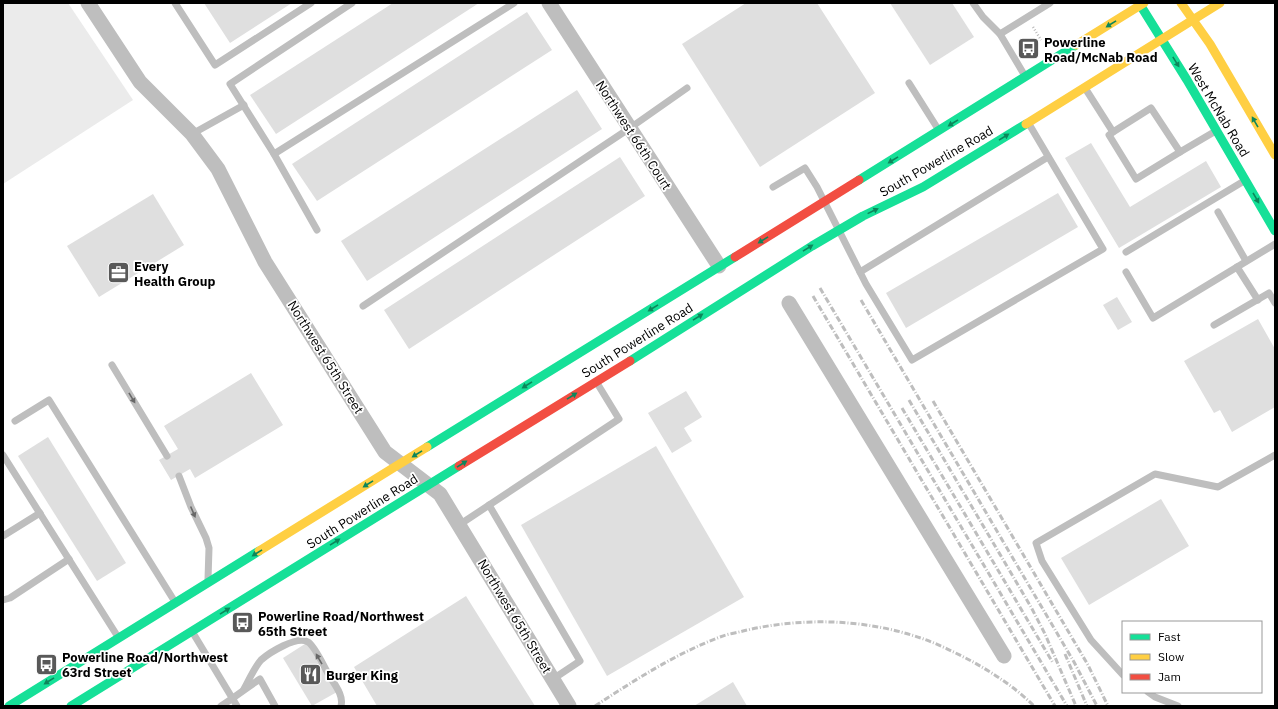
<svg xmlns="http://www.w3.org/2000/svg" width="1278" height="709" viewBox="0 0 1278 709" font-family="'IBM Plex Sans',sans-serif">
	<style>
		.green { fill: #ebebeb }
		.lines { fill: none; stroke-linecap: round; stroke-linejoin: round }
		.canal { stroke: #bebebe; stroke-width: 15 }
		.building { fill: #dfdfdf }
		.path { stroke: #b9b9b9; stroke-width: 2.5; stroke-dasharray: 1 2; stroke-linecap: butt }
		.lane { stroke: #bebebe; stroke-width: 7 }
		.street { stroke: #bebebe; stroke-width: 15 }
		.fast { stroke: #16e098; stroke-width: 9 }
		.slow { stroke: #ffcf43; stroke-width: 9 }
		.jam { stroke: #f24e42; stroke-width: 9 }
		.rail { stroke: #bebebe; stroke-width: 3; stroke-dasharray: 6 2 1 2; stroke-linecap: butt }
		.oneway { fill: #0d865b }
		.oneway2 { fill: #686868 }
		.labels { text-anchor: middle; stroke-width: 3.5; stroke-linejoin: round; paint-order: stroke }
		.poi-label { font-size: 13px; font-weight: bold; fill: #000; stroke: #fff; text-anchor: start }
		.street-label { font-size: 13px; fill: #000; stroke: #fff }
	</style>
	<rect width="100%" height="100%" fill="#fff"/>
	<polygon class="green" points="3,3 68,3 133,100 3,184"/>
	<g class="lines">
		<polyline class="canal" points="789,303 1004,656"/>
	</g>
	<g class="building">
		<polygon points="204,3 292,3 230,43"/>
		<polygon points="393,3 479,3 276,134 250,95"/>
		<polygon points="746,3 817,3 875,93 760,167 682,44"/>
		<polygon points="890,3 952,3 974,37 930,65"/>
		<polygon points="527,12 552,50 317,201 292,164"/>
		<polygon points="577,90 602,129 367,281 341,241"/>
		<polygon points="1091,143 1130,207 1206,161 1221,187 1119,248 1065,158"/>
		<polygon points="620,157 645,196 409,349 384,310"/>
		<polygon points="1058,193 1078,227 906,328 886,293"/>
		<polygon points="153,194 184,245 99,297 67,246"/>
		<polygon points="1117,297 1132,322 1118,330 1103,305"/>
		<polygon points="1258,319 1275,349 1275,407 1232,432 1220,410 1214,413 1184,361"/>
		<polygon points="251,373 283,425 195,478 190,469 171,480 159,460 178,449 164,426"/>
		<polygon points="686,391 702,417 684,428 692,441 672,453 648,413"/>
		<polygon points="48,437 126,563 97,581 18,456"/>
		<polygon points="656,446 744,597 607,676 521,525"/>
		<polygon points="1161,499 1189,546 1089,605 1061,558"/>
		<polygon points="466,596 535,706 377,706 354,667"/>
		<polygon points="308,642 337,692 312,706 283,658"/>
		<polygon points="733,682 747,706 694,706"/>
	</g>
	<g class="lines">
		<polyline class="path" points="1033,27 1041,40"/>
		<g class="lane">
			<polyline points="175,3 215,65 311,3"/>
			<polyline points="352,3 230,84 274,154 514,3"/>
			<polyline points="973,3 983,17 1000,34 1025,76"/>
			<polyline points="1000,34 1050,3"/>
			<polyline points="909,83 938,129"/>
			<polyline points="1085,88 1113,132 1151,108 1180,152 1214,132"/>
			<polyline points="1113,132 1109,135 1136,179 1180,152"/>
			<polyline points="192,134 244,105"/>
			<polyline points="274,154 317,230"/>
			<polyline points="773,187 805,168 817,187 866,284 912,360 1103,249 1029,124"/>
			<polyline points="1218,212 1246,261"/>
			<polyline points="1126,252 1244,181"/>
			<polyline points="1237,267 1258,300"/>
			<polyline points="860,272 1048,157"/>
			<polyline points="1126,272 1153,318 1275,244"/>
			<polyline points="363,306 630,128 687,88"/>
			<polyline points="1214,325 1269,293 1275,303"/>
			<polyline points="112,365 167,456"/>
			<polyline points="15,421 49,400 175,602"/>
			<polyline points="3,455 118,637"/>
			<polyline points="179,476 191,507 206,538 209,548 208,579"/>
			<polyline points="489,505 580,661 553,679"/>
			<polyline points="459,525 619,419 597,383"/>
			<polyline points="3,536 40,513"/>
			<polyline points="3,600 10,598 69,559"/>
			<polyline points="193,633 237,706"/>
			<polyline points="1123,675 1091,640 1042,561 1036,543 1155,474 1218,487 1275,455"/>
			<path d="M244,689C249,680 254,668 261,660C269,653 297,635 308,642C315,646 324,667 329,675C334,684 344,695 341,706"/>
			<polyline points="1148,692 1155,697 1178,706"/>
			<path d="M221,706C234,698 246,688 260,679L275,706"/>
		</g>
		<g class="street">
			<polyline points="88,3 140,82 192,134 218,169 265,262 385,452 440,494 569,706"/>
			<polyline points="549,3 719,266"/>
		</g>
		<g class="fast">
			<polyline points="1139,3 1187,80 1275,231"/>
			<polyline points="859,180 1076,45"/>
			<polyline points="630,361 812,246 863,216 923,187 1026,124"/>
			<polyline points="427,447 735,257"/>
			<polyline points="9,706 259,551"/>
			<polyline points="71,706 459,466"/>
		</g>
		<g class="slow">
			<polyline points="1181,3 1210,44 1275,155"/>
			<polyline points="1076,45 1144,3"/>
			<polyline points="1026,124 1220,3"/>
			<polyline points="259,551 427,447"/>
		</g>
		<g class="jam">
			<polyline points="735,257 859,180"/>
			<polyline points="459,466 630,361"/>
		</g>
		<g class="rail">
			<polyline points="820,288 1067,706"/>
			<polyline points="813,296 1055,706"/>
			<polyline points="861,300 1074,662 1097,706"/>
			<polyline points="909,400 1031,607 1045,634 1076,706"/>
			<polyline points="933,401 1088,665 1108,706"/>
			<polyline points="902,408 1053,663"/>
			<polyline points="1065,654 1087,706"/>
			<path d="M595,706C635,680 675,654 720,637C727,634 736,633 743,631C805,616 875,619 934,643C948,649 962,656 975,663C996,675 1017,689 1034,706"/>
		</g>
	</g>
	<defs><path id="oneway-solid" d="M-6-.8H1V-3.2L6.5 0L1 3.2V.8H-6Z"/></defs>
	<g class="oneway">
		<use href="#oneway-solid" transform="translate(1111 24) rotate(148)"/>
		<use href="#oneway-solid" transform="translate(1176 62) rotate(58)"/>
		<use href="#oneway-solid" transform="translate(1255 122) rotate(-120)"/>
		<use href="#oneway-solid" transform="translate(953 123) rotate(148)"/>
		<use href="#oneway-solid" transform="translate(1004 137) rotate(-32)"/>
		<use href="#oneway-solid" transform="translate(893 160) rotate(148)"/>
		<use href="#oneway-solid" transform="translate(1256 198) rotate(60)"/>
		<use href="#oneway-solid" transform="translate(873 211) rotate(-26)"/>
		<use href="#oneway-solid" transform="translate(763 240) rotate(148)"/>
		<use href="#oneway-solid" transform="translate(808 248) rotate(-32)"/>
		<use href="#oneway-solid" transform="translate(653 308) rotate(148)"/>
		<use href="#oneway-solid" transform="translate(698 317) rotate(-32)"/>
		<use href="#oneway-solid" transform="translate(527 385) rotate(148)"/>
		<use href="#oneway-solid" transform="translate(572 396) rotate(-32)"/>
		<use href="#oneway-solid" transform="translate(417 454) rotate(148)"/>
		<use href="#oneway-solid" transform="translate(462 464) rotate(-32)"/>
		<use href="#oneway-solid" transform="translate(368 484) rotate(148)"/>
		<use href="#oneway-solid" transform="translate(335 542) rotate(-32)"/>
		<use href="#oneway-solid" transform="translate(257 553) rotate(148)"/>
		<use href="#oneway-solid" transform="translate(225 611) rotate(-32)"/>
		<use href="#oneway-solid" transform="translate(49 681) rotate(148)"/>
	</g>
	<g class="oneway2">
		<use href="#oneway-solid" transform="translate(132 398) rotate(59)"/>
		<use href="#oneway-solid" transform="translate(193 512) rotate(67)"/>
		<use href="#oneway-solid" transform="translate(319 659) rotate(-120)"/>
	</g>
	<defs>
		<symbol id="bus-square" viewBox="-11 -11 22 22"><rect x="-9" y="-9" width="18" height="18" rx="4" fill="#595959" stroke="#fff"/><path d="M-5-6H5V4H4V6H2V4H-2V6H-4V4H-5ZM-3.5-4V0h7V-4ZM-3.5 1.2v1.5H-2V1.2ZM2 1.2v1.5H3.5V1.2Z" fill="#fff"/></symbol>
		<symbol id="office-square" viewBox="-11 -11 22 22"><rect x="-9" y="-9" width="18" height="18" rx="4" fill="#595959" stroke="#fff"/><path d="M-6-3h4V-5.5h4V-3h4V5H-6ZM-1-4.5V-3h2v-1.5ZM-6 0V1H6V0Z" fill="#fff"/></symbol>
		<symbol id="restaurant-square" viewBox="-11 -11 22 22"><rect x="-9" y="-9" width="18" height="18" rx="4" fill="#595959" stroke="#fff"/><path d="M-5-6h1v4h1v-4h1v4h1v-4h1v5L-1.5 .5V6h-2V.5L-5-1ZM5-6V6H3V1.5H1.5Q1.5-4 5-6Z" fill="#fff"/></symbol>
	</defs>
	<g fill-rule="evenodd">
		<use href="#bus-square" x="1016" y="36" width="25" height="25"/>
		<use href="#office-square" x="106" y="260" width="25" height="25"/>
		<use href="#bus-square" x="230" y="610" width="25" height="25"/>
		<use href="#bus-square" x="34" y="652" width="25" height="25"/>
		<use href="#restaurant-square" x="298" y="662" width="25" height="25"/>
	</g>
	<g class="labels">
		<g class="poi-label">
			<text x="1044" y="47">Powerline<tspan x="1044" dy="15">Road/McNab Road</tspan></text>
			<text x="134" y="271">Every<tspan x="134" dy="15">Health Group</tspan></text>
			<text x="258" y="621">Powerline Road/Northwest<tspan x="258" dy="15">65th Street</tspan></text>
			<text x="62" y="662">Powerline Road/Northwest<tspan x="62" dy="15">63rd Street</tspan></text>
			<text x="326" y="680">Burger King</text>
		</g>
		<g class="street-label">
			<text transform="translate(1219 110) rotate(59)" y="5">West McNab Road</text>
			<text transform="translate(634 135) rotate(57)" y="5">Northwest 66th Court</text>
			<text transform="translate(936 161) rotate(-30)" y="5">South Powerline Road</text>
			<text transform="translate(637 340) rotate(-32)" y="5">South Powerline Road</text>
			<text transform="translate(326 357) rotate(58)" y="5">Northwest 65th Street</text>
			<text transform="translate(362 511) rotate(-32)" y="5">South Powerline Road</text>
			<text transform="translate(515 616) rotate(59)" y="5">Northwest 65th Street</text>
		</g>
	</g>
	<rect width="1278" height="709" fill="none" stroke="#000000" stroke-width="8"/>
	<rect x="1122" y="621" width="140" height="72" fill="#ffffff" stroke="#999999"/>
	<rect x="1130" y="634" width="20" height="6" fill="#16e098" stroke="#999999"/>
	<text x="1158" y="641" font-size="12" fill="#000000">Fast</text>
	<rect x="1130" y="654" width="20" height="6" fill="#ffcf43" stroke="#999999"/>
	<text x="1158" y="661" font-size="12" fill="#000000">Slow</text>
	<rect x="1130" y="674" width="20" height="6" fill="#f24e42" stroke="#999999"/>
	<text x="1158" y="681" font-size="12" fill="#000000">Jam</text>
</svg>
